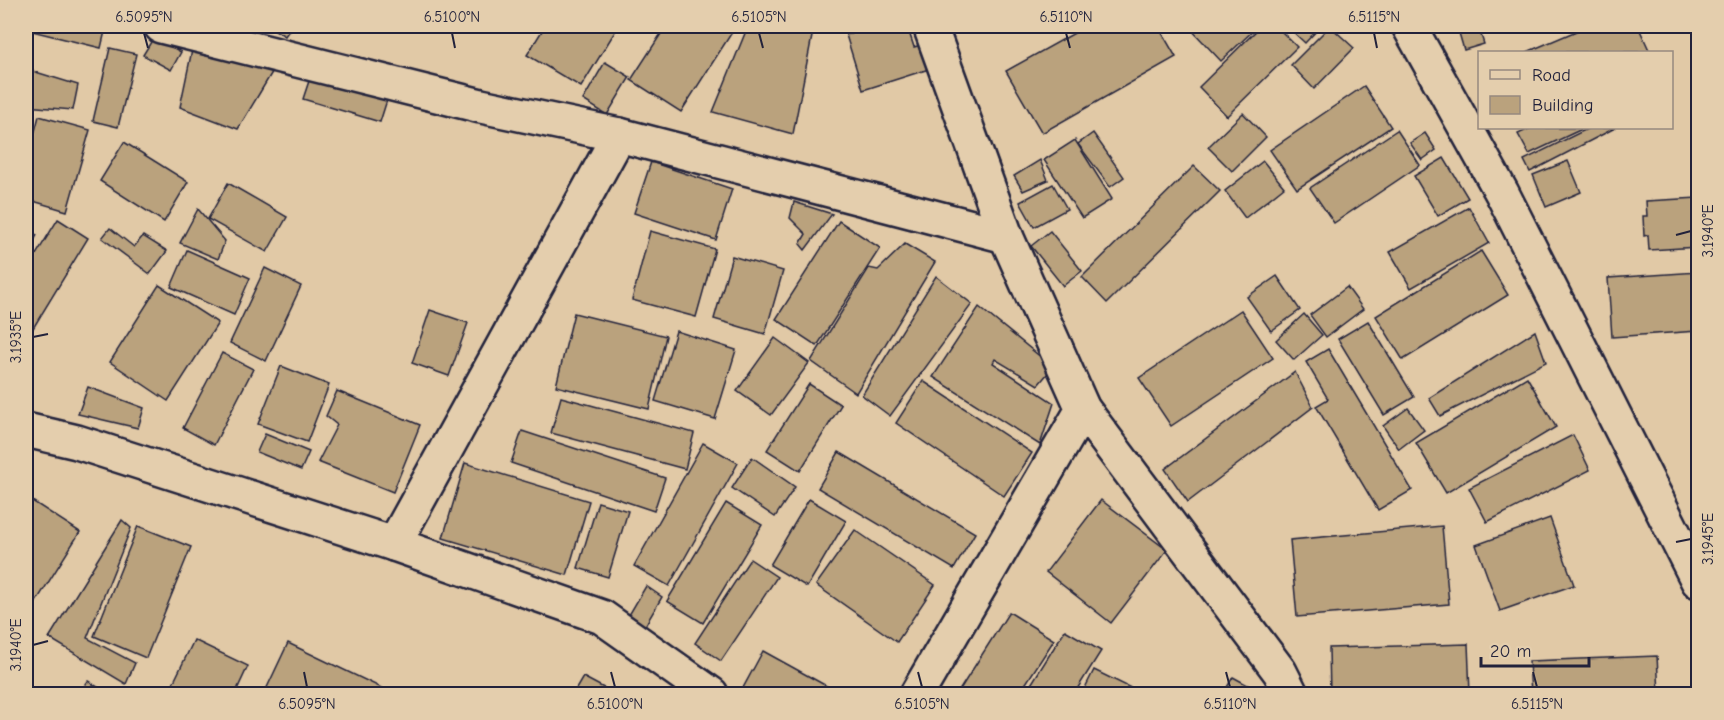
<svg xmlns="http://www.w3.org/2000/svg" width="1724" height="720" viewBox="0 0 1724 720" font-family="'Comic Neue',sans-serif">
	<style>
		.building { fill: #baa27d; stroke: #22223b; stroke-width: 1.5 }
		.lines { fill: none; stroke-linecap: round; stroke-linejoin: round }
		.street-casing { stroke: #22223b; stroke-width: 38 }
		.street { stroke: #e4cead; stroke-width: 33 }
		.ticks { fill: none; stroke: #22223b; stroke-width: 2 }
		.neatline { fill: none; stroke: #22223b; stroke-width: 2 }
		.ticks-label { font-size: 15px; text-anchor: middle; fill: #22223b }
	</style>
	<rect width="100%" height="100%" fill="#e1c9a6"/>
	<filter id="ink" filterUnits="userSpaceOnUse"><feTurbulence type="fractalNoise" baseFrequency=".0167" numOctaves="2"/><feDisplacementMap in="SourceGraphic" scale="12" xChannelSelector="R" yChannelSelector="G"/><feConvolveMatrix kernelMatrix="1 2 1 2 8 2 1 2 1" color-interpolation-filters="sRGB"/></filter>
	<g filter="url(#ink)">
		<g class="building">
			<polygon points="29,26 100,26 106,27 101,48 28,30"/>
			<polygon points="268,26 292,26 285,36"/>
			<polygon points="545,26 610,26 616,30 581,87 527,55"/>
			<polygon points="666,26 736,26 681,112 631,80"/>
			<polygon points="748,26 814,26 793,134 713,112"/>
			<polygon points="878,26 907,26 914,47 921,45 929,69 863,90 846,35"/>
			<polygon points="1087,26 1158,26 1176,57 1042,133 1006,71"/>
			<polygon points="1188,26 1258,26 1221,61"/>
			<polygon points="1261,26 1276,26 1297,47 1227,116 1199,87"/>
			<polygon points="1287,26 1321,26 1305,43"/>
			<polygon points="1330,26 1354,48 1314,89 1291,65"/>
			<polygon points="1457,26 1478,26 1484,44 1464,50"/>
			<polygon points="1588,26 1638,26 1650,52 1527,52"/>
			<polygon points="154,37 181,52 171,70 143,55"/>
			<polygon points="110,48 136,54 118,127 93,121"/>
			<polygon points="192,50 277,64 238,129 180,107"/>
			<polygon points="605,62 630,77 607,115 583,100"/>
			<polygon points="26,69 78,85 73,110 26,106"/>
			<polygon points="310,78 387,100 380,122 303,99"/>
			<polygon points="1364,86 1391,127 1297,189 1270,150"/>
			<polygon points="1243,113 1266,137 1232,171 1208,147"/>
			<polygon points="39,116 90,130 67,211 26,199 26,165"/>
			<polygon points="1531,128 1584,128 1529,154 1518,134"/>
			<polygon points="1589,128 1615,128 1530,172 1524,160"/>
			<polygon points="1397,130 1420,165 1334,223 1310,188"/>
			<polygon points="1093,133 1124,177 1110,187 1078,144"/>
			<polygon points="1425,133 1436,150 1422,160 1410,143"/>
			<polygon points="1075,140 1112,199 1082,218 1044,160"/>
			<polygon points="124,142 188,182 164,222 100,181"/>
			<polygon points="1444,158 1468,198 1438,216 1414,176"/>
			<polygon points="1040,160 1048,180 1023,191 1014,176"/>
			<polygon points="1263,161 1284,187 1245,218 1225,191"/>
			<polygon points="1568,161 1581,192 1546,207 1533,175"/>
			<polygon points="651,162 732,189 716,240 634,213"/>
			<polygon points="1194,166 1220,191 1107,303 1082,277"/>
			<polygon points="228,183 287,217 267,252 208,219"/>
			<polygon points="1053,184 1067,209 1034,227 1020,202"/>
			<polygon points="1698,198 1698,247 1649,250 1648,235 1644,236 1643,216 1647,216 1646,201"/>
			<polygon points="794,202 832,214 805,250 800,244 806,234 790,218"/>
			<polygon points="1469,207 1489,243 1411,288 1390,252"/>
			<polygon points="198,209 225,241 218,259 180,243"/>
			<polygon points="58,219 88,238 32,330 26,326 26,271"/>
			<polygon points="839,221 880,248 817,346 776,319"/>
			<polygon points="110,228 134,247 143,236 167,251 150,274 102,238"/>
			<polygon points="26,229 37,235 26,256"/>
			<polygon points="650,231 715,249 696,317 632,300"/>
			<polygon points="1050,231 1082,271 1063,286 1031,246"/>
			<polygon points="905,244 935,262 856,393 811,361 869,268 878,270"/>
			<polygon points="187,250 250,278 234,315 171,287"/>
			<polygon points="1481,251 1508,295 1403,360 1376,316"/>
			<polygon points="732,256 783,271 765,334 714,319"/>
			<polygon points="265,268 301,286 266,361 230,343"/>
			<polygon points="1698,272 1698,331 1612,337 1608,278"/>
			<polygon points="936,276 972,304 890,416 862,395"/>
			<polygon points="1277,276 1300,310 1271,331 1247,297"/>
			<polygon points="159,285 218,323 168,401 110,362"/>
			<polygon points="1347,287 1363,309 1326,337 1310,315"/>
			<polygon points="979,307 1053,367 1038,385 995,359 993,363 1054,403 1040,445 933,377"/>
			<polygon points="430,310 468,323 449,376 412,363"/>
			<polygon points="1241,310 1273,358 1171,426 1139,378"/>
			<polygon points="574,313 666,336 649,409 556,386"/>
			<polygon points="1304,314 1322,335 1294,360 1276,340"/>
			<polygon points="1368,321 1414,397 1384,415 1338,339"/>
			<polygon points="676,331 736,350 715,419 655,401"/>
			<polygon points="1535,331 1546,362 1440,416 1429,398"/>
			<polygon points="775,338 809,363 771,415 737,391"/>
			<polygon points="1328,349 1412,490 1378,510 1316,406 1328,399 1306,362"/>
			<polygon points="222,353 253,369 214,445 183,428"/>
			<polygon points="281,366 329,385 307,442 258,424"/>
			<polygon points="1295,372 1313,407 1188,502 1165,469"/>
			<polygon points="1527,377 1556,427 1446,493 1416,443"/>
			<polygon points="923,381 1032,453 1004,496 896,423"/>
			<polygon points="809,384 841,405 800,471 767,450"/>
			<polygon points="88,387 144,408 138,428 78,414"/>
			<polygon points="337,391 420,425 393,492 318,462 337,425 326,416"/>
			<polygon points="561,397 694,433 685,469 551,433"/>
			<polygon points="1408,408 1424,430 1399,449 1383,426"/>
			<polygon points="522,431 665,478 654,511 511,463"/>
			<polygon points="265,434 309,452 301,470 257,452"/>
			<polygon points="1573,435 1590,470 1487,522 1469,488"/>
			<polygon points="703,443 738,463 669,586 634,566"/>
			<polygon points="839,452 975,533 954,569 818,488"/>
			<polygon points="752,457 795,487 775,517 732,488"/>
			<polygon points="465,463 589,501 567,575 443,538"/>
			<polygon points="26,497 80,532 26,618"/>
			<polygon points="809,499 846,521 807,587 770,565"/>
			<polygon points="1101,500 1167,550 1111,623 1046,572"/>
			<polygon points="598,502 628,511 608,577 578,568"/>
			<polygon points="726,503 762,525 703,623 667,601"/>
			<polygon points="1550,518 1574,585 1500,611 1476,545"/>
			<polygon points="122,520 131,528 87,638 135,663 126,684 49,638"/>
			<polygon points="138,526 191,547 146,658 94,636"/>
			<polygon points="1442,526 1449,604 1297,617 1290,540"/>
			<polygon points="855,530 935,585 897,642 816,585"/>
			<polygon points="750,559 777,577 721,661 695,643"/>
			<polygon points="646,586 662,597 645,626 629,615"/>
			<polygon points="1009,612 1054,640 1019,694 957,694"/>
			<polygon points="1065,630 1101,651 1074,694 1025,694"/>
			<polygon points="194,640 248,666 235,694 168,694"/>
			<polygon points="288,643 388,691 386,694 264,694"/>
			<polygon points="1468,644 1470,694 1330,694 1329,648"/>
			<polygon points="763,651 841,694 755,694 743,688"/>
			<polygon points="1657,656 1659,694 1531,694 1529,661"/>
			<polygon points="1094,670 1135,690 1133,694 1082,694"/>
			<polygon points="583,677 615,694 573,694"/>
			<polygon points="1233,677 1264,694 1223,694"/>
			<polygon points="88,681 109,694 79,694"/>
		</g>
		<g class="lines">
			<defs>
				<g id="street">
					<polyline points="161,26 481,106 619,135 1006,236"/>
					<polyline points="930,26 1006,236 1083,409 1280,672 1291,694"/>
					<polyline points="1409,26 1502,193 1698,581"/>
					<polyline points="26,430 77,442 394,544 602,617 711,694"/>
					<polyline points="394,544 619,135"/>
					<polyline points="917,694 1083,409"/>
				</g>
			</defs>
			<use href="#street" class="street-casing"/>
			<use href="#street" class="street"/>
		</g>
	</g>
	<path class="ticks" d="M144,33L148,48M452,33L455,48M759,33L763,48M1066,33L1070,48M1374,33L1377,48M1676,235L1691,231M33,337L48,334M1676,542L1691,539M33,645L48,641M304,672L307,687M611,672L615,687M918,672L922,687M1226,672L1230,687M1533,672L1537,687"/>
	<rect width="1724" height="720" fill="none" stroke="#e4cead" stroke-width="66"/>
	<rect x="1478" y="51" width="195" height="78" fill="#e4cead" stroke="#96897f" stroke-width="1.5"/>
	<rect x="1490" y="70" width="30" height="9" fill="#e4cead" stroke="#96897f" stroke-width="1.5"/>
	<text x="1532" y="81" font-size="18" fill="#22223b">Road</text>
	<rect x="1490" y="96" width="30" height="18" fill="#baa27d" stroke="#96897f" stroke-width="1.5"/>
	<text x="1532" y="111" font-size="18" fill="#22223b">Building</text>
	<path d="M1481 657v9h108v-9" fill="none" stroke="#22223b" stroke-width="3"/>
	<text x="1490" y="657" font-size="18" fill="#22223b" stroke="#e4cead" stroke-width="4.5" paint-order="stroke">20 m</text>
	<rect x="33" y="33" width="1658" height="654" class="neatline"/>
	<g class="ticks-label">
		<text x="144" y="22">6.5095°N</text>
		<text x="452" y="22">6.5100°N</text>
		<text x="759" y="22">6.5105°N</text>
		<text x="1066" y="22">6.5110°N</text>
		<text x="1374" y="22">6.5115°N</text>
		<text transform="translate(1708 231) rotate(-90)" y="5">3.1940°E</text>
		<text transform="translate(16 337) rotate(-90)" y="5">3.1935°E</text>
		<text transform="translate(1708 539) rotate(-90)" y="5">3.1945°E</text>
		<text transform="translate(16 645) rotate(-90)" y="5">3.1940°E</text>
		<text x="307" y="709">6.5095°N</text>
		<text x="615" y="709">6.5100°N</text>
		<text x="922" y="709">6.5105°N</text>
		<text x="1230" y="709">6.5110°N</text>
		<text x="1537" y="709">6.5115°N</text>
	</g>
</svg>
